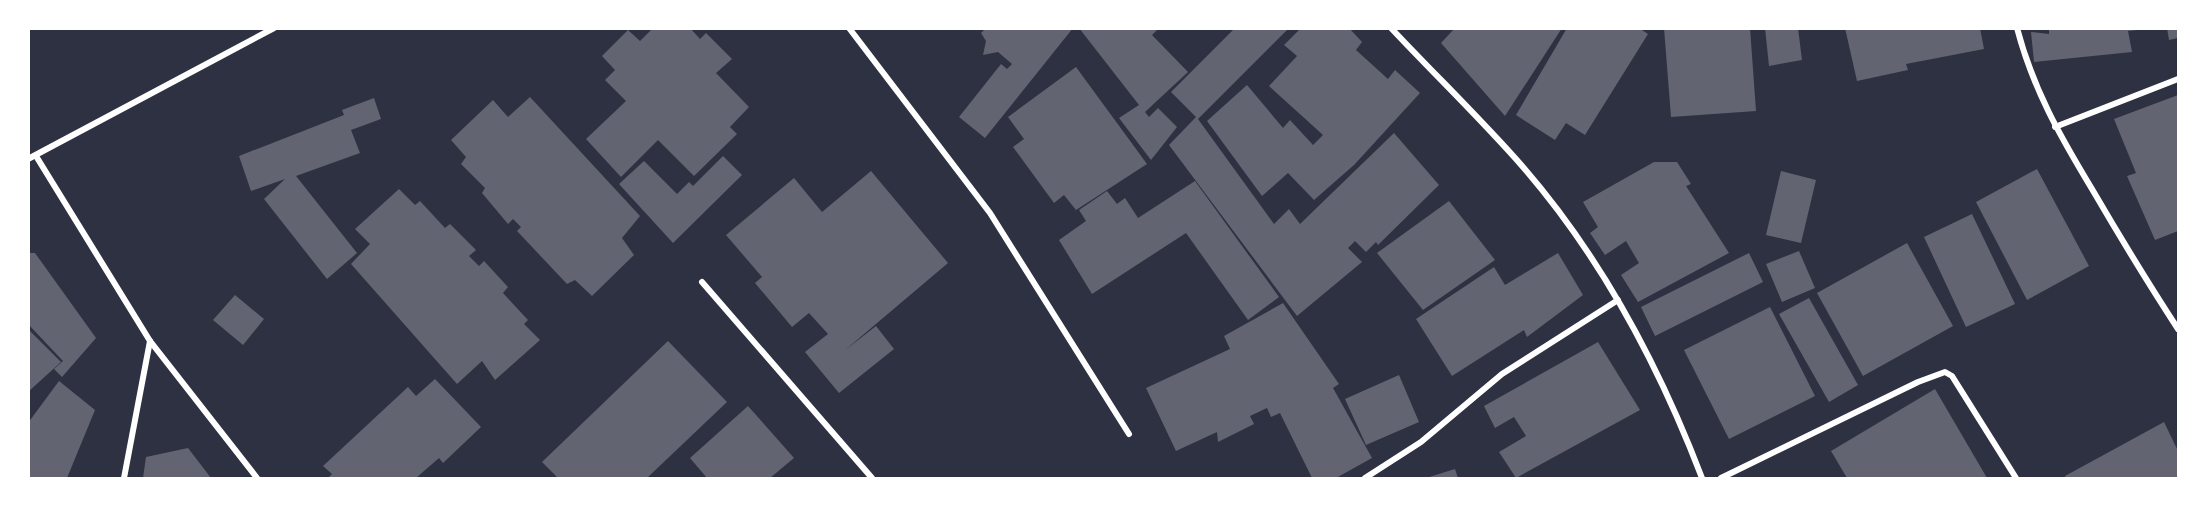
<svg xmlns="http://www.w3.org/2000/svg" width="2207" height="507" viewBox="0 0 2207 507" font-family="'Source Sans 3',sans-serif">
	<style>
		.building { fill: #626471 }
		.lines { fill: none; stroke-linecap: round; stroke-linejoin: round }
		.minor { stroke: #fff; stroke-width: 6 }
	</style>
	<rect width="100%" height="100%" fill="#2d3142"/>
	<g class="building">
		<polygon points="653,28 690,28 700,39 706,33 732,59 716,73 749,107 730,127 737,134 694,176 658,140 621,177 586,139 626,101 605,80 615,70 602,56 628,30 640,41"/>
		<polygon points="986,28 1073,28 985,138 959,117 1001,64 1007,69 1012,64 998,52 983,55 986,41 981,33"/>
		<polygon points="1079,28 1159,28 1152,35 1188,72 1145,112 1149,117 1158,108 1177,127 1151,160 1119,118 1139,105"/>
		<polygon points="1235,28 1289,28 1198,119 1274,224 1289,209 1300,224 1394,133 1439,185 1378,245 1376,242 1366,252 1355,241 1348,248 1362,262 1297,316 1169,145 1196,117 1171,92"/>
		<polygon points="1301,28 1349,28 1362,42 1356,50 1388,79 1395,70 1420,93 1354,165 1314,200 1288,173 1262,196 1207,121 1247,85 1283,128 1290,120 1313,145 1323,135 1269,86 1297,56 1284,45"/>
		<polygon points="1455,28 1562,28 1505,116 1441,43"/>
		<polygon points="1567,28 1639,28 1648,34 1585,135 1566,123 1555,140 1516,115"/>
		<polygon points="1664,28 1750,28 1756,111 1671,117"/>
		<polygon points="1765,28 1798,28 1802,60 1769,66"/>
		<polygon points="1845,28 1980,28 1984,49 1906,64 1908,70 1857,81"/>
		<polygon points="2049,28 2137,28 2137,30 2128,31 2132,52 2034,62 2031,32 2049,34"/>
		<polygon points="2167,28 2178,28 2178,38 2169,40"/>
		<polygon points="1076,67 1147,164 1076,210 1064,195 1054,203 1013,147 1024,139 1008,117"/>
		<polygon points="2178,95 2178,231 2155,240 2127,176 2136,173 2114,119"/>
		<polygon points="530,97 640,216 622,238 634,255 592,296 575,280 567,284 517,231 521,227 513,219 508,224 482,193 485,188 461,164 466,157 451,140 493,100 508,117"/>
		<polygon points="374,98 381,119 351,130 360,153 296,176 357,253 327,279 264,199 285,179 251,191 239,156 344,115 342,110"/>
		<polygon points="723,156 742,175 673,243 619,184 644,161 677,194 689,182 693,186"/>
		<polygon points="1654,162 1677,162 1691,184 1686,186 1729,253 1638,302 1621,275 1639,263 1626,241 1605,255 1590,233 1598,227 1583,202"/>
		<polygon points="2037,169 2089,266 2027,300 1976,202"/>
		<polygon points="871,171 948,263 844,351 876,326 894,349 839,393 805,352 828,334 809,313 792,327 755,283 762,277 726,235 794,178 822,212"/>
		<polygon points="1781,171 1816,180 1801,243 1766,235"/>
		<polygon points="1195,181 1279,297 1248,320 1186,233 1092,294 1059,240 1086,221 1079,210 1107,191 1117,204 1125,198 1138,218"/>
		<polygon points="399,189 415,205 420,201 445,228 450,224 476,250 469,256 479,266 484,261 508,287 503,293 528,320 524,324 540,340 495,380 482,361 457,384 351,264 370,244 355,229"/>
		<polygon points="1449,201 1495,260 1423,310 1377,253"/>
		<polygon points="1972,214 2015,304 1966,327 1924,237"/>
		<polygon points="1907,243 1953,326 1863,376 1817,293"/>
		<polygon points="1799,251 1815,288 1782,302 1766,264"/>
		<polygon points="28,253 35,253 96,338 62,377 54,369 63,361 28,324"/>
		<polygon points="1558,253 1583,295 1527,337 1524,330 1452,376 1416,319 1494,267 1505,285"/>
		<polygon points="1749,253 1763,282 1655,336 1641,307"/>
		<polygon points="235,295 264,319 243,345 213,320"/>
		<polygon points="1809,298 1858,385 1829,402 1779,314"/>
		<polygon points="1283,303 1339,384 1333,388 1372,458 1336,478 1312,478 1280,413 1271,417 1267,408 1250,416 1254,424 1218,442 1217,432 1176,451 1146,388 1230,349 1224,336"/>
		<polygon points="1770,307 1815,396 1729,439 1684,350"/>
		<polygon points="28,329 61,362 28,392"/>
		<polygon points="668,341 727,402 647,478 558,478 542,462"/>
		<polygon points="1598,342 1640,410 1516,478 1499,452 1526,436 1514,417 1495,428 1484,406"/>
		<polygon points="1399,375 1419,422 1366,445 1345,399"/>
		<polygon points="435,379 481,427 443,463 439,458 416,478 328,478 332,474 323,466 408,387 416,396"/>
		<polygon points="59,381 95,410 67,478 28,478 28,423"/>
		<polygon points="1935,389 1987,478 1847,478 1831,451"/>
		<polygon points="748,406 794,458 770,478 707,478 690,458"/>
		<polygon points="2164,422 2178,451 2178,478 2066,478 2065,476"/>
		<polygon points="188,448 211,478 143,478 146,457"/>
		<polygon points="1455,469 1458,478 1426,478"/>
	</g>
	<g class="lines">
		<g class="minor">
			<polyline points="849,28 990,213 1129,434"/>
			<path d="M1391,28C1435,75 1481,119 1523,167C1601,257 1660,368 1702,478"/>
			<path d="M2017,28C2033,89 2060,136 2092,189C2120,237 2148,283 2178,329"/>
			<polyline points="2055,127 2178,79"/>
			<polyline points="36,156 150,341 257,478"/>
			<polyline points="28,159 274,28"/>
			<polyline points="702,282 872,478"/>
			<polyline points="124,478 150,341"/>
			<polyline points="1365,478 1421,442 1502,374 1618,300"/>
			<polyline points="1721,478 1918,382 1945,372 1952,376 2016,478"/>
		</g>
	</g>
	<rect width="2207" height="507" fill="none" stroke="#ffffff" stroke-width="60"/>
</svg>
